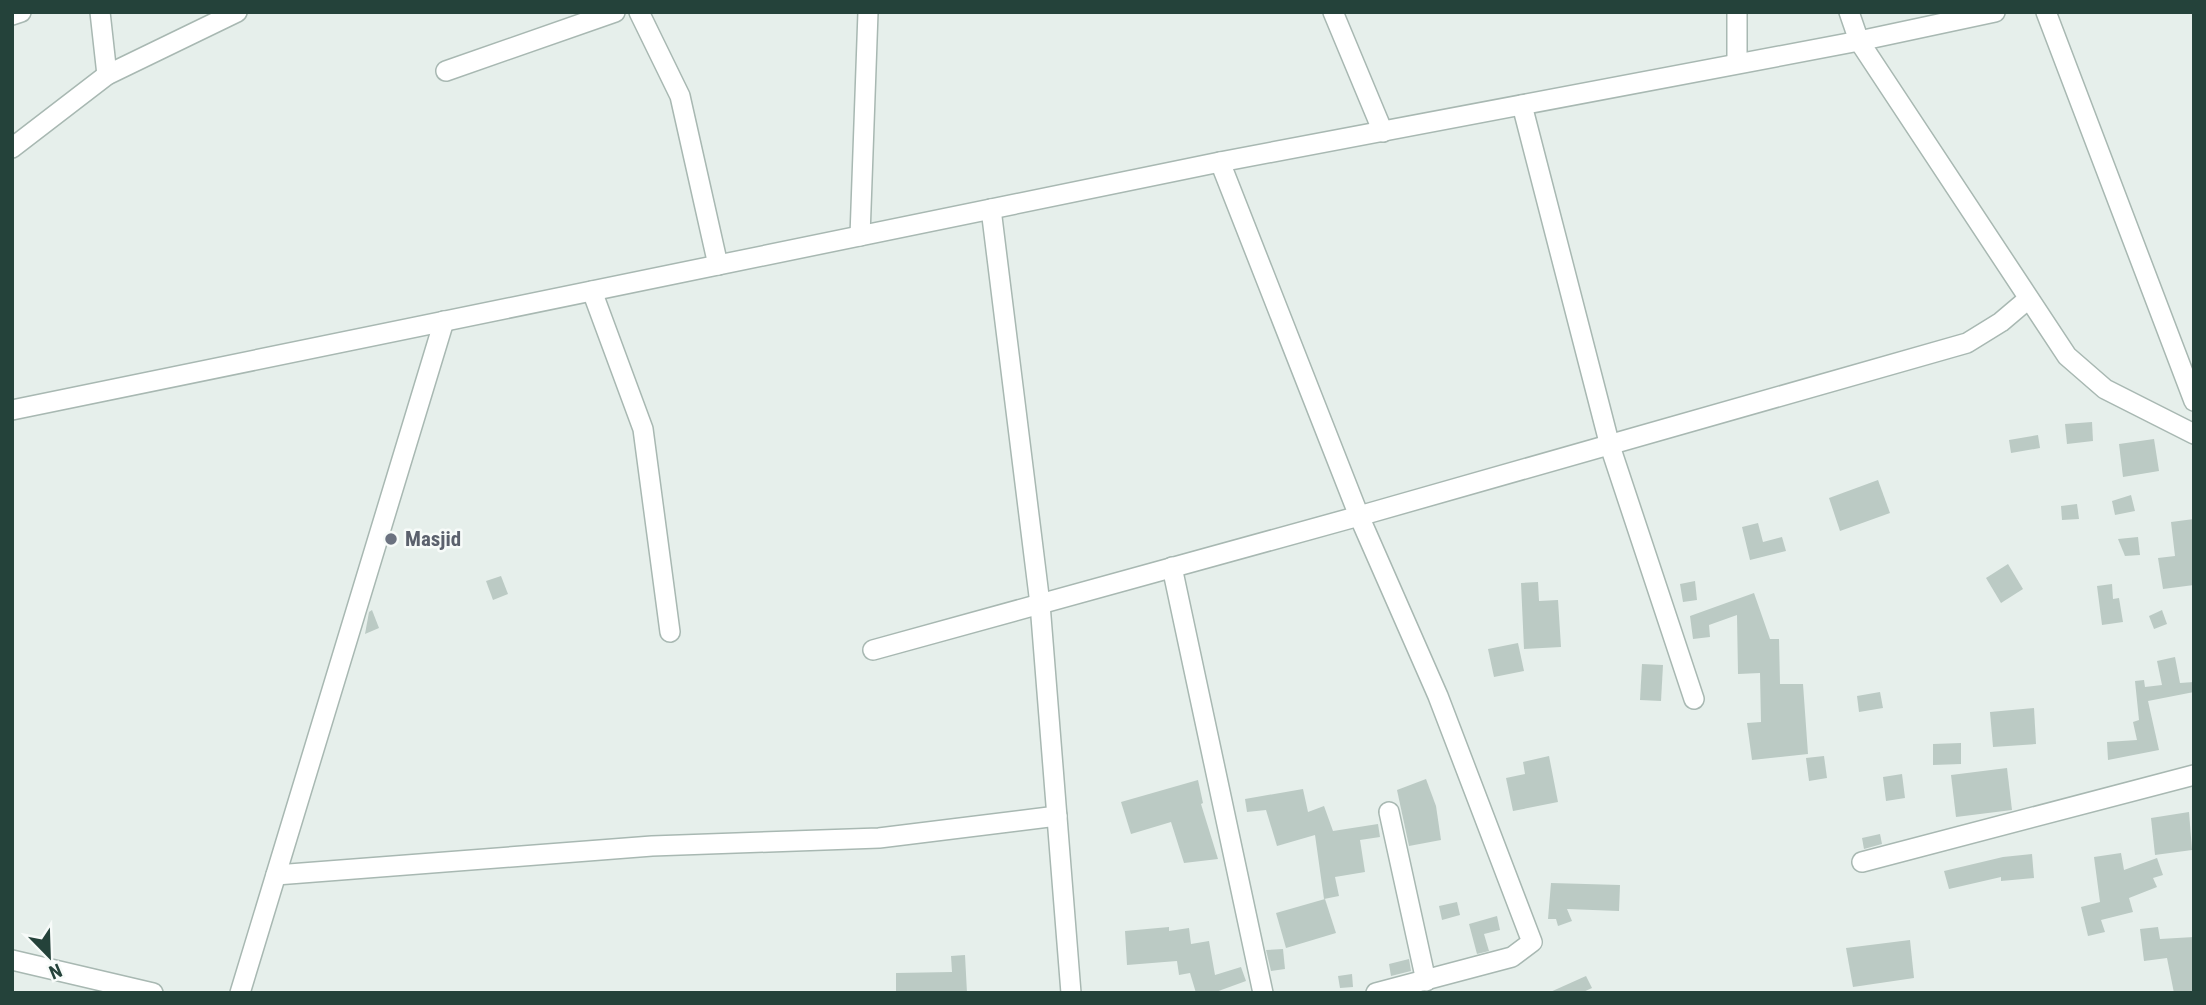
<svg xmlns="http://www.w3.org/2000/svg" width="2206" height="1005" viewBox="0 0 2206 1005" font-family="'Roboto Condensed',sans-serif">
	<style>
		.building { fill: #bbcac4 }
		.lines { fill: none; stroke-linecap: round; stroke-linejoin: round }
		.minor-casing { stroke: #a8b8b2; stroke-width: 22 }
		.minor { stroke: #fff; stroke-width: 19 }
		.worship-dot { fill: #6b7280; stroke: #f7fbf9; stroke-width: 2.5 }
		.labels { text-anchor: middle; stroke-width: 5; stroke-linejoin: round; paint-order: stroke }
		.worship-label { font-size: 21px; font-weight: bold; fill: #5b616d; stroke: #f7fbf9; text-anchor: start }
	</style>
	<rect width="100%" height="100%" fill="#e6efeb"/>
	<g class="building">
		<polygon points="2092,422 2093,441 2067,444 2065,424"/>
		<polygon points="2038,435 2040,448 2011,453 2009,440"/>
		<polygon points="2154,439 2159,471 2123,477 2119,444"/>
		<polygon points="1878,480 1890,513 1840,531 1829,498"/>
		<polygon points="2131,495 2135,511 2115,515 2112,501"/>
		<polygon points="2077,504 2079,519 2062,520 2061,506"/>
		<polygon points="2194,519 2194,585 2163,589 2158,558 2175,556 2171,522"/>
		<polygon points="1758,523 1763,542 1782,537 1786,551 1750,560 1742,527"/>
		<polygon points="2138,537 2140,555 2125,556 2118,539"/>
		<polygon points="2008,564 2023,589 2001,603 1986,578"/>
		<polygon points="501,576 508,594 493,600 486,581"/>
		<polygon points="1695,581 1697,600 1683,602 1680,584"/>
		<polygon points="1538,582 1539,601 1558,600 1561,647 1524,649 1521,583"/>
		<polygon points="2112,584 2113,599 2119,598 2123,622 2102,625 2097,586"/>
		<polygon points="1754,593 1770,639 1779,639 1780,684 1803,684 1808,754 1752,760 1747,723 1761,722 1760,673 1738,674 1737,615 1709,625 1710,637 1693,639 1690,616"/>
		<polygon points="372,610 379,628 365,634 369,612"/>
		<polygon points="2162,610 2167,624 2154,629 2149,616"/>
		<polygon points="1518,643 1524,671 1494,677 1488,649"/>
		<polygon points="2175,657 2180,683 2194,682 2194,692 2148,701 2159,750 2108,760 2107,742 2137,740 2133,722 2139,720 2135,681 2144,680 2145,687 2162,685 2157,661"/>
		<polygon points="1642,664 1663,665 1661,701 1640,700"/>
		<polygon points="1880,692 1883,708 1859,712 1857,696"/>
		<polygon points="2034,708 2036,744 1993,747 1990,712"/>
		<polygon points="1961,743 1961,764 1933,765 1933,744"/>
		<polygon points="1549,756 1558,802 1513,811 1506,778 1525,774 1523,762"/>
		<polygon points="1824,756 1827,778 1809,781 1806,758"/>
		<polygon points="2007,768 2012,810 1956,817 1951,775"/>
		<polygon points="1902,774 1905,798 1886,801 1883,777"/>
		<polygon points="1426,779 1436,806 1441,840 1409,846 1397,790"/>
		<polygon points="1198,780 1203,803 1201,804 1218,859 1184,863 1171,822 1131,834 1121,802"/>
		<polygon points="1303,789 1308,812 1324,806 1333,831 1378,824 1380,837 1360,840 1365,872 1335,877 1339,896 1324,899 1315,835 1277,846 1266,810 1247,812 1245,799"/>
		<polygon points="2189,812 2192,850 2155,855 2151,818"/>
		<polygon points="1880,834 1882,844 1864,849 1862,838"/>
		<polygon points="2121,853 2124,870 2157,858 2163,875 2153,878 2157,887 2129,898 2133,912 2101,920 2105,932 2088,936 2081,907 2100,902 2094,857"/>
		<polygon points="2032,854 2034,878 2001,881 2001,877 1949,889 1944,871 2003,857"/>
		<polygon points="1551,883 1620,885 1619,911 1567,909 1572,921 1558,926 1556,919 1548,919"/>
		<polygon points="1325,899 1336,933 1286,948 1276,913"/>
		<polygon points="1457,902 1460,915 1442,920 1439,906"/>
		<polygon points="1497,916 1500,930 1484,934 1489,951 1477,954 1469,924"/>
		<polygon points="1169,927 1169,931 1189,928 1191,944 1209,941 1215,975 1241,967 1246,981 1213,993 1196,993 1190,973 1179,975 1177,961 1127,965 1125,931"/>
		<polygon points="2158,927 2160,939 2194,937 2194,993 2174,993 2167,958 2144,961 2140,929"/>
		<polygon points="1910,940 1914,978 1853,987 1846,948"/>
		<polygon points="1283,949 1285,969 1271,971 1266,950"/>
		<polygon points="965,955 967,993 896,993 896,973 952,972 951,956"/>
		<polygon points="1409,959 1411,971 1391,976 1389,964"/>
		<polygon points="1352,974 1353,987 1340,988 1338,976"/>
		<polygon points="1586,976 1592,988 1581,993 1548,993"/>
	</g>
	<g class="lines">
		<defs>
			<g id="minor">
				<polyline points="100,12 107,75"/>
				<polyline points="639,12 680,96 718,265"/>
				<polyline points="1333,12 1383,132"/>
				<polyline points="1737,12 1737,62"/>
				<polyline points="1849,12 1859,41 2067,356 2105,389 2194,434"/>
				<polyline points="2046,12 2194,401"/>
				<polyline points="12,15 21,12"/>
				<polyline points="446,71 615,12"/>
				<polyline points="1522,105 1610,446 1694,699"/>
				<polyline points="12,148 107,75 237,12"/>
				<polyline points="1220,162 1359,516 1438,696 1532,942 1512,957 1376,993"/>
				<polyline points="991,209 1040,604 1071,993"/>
				<polyline points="860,236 868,12"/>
				<polyline points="592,291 643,429 670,632"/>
				<polyline points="12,410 1220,162 1859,41 1995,12"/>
				<polyline points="1172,567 1263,993"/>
				<polyline points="873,650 1359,516 1967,343 2001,322 2027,300"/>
				<polyline points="1389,812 1426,981"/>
				<polyline points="1862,862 2194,775"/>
				<polyline points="276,875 652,846 879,838 1057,816"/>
				<polyline points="12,960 153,993"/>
				<polyline points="240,993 444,321"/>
			</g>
		</defs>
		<use href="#minor" class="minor-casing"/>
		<use href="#minor" class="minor"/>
	</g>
	<circle class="worship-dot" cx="391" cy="539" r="7"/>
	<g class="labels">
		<g class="worship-label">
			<text x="405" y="546">Masjid</text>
		</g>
	</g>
	<rect width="2206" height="1005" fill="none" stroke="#24423a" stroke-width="28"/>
	<g transform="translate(49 956) rotate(157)" stroke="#f7fbf9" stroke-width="5" paint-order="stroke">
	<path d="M0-5L12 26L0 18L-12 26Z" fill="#24423a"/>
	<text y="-10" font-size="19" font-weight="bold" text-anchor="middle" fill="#24423a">N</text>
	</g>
</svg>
